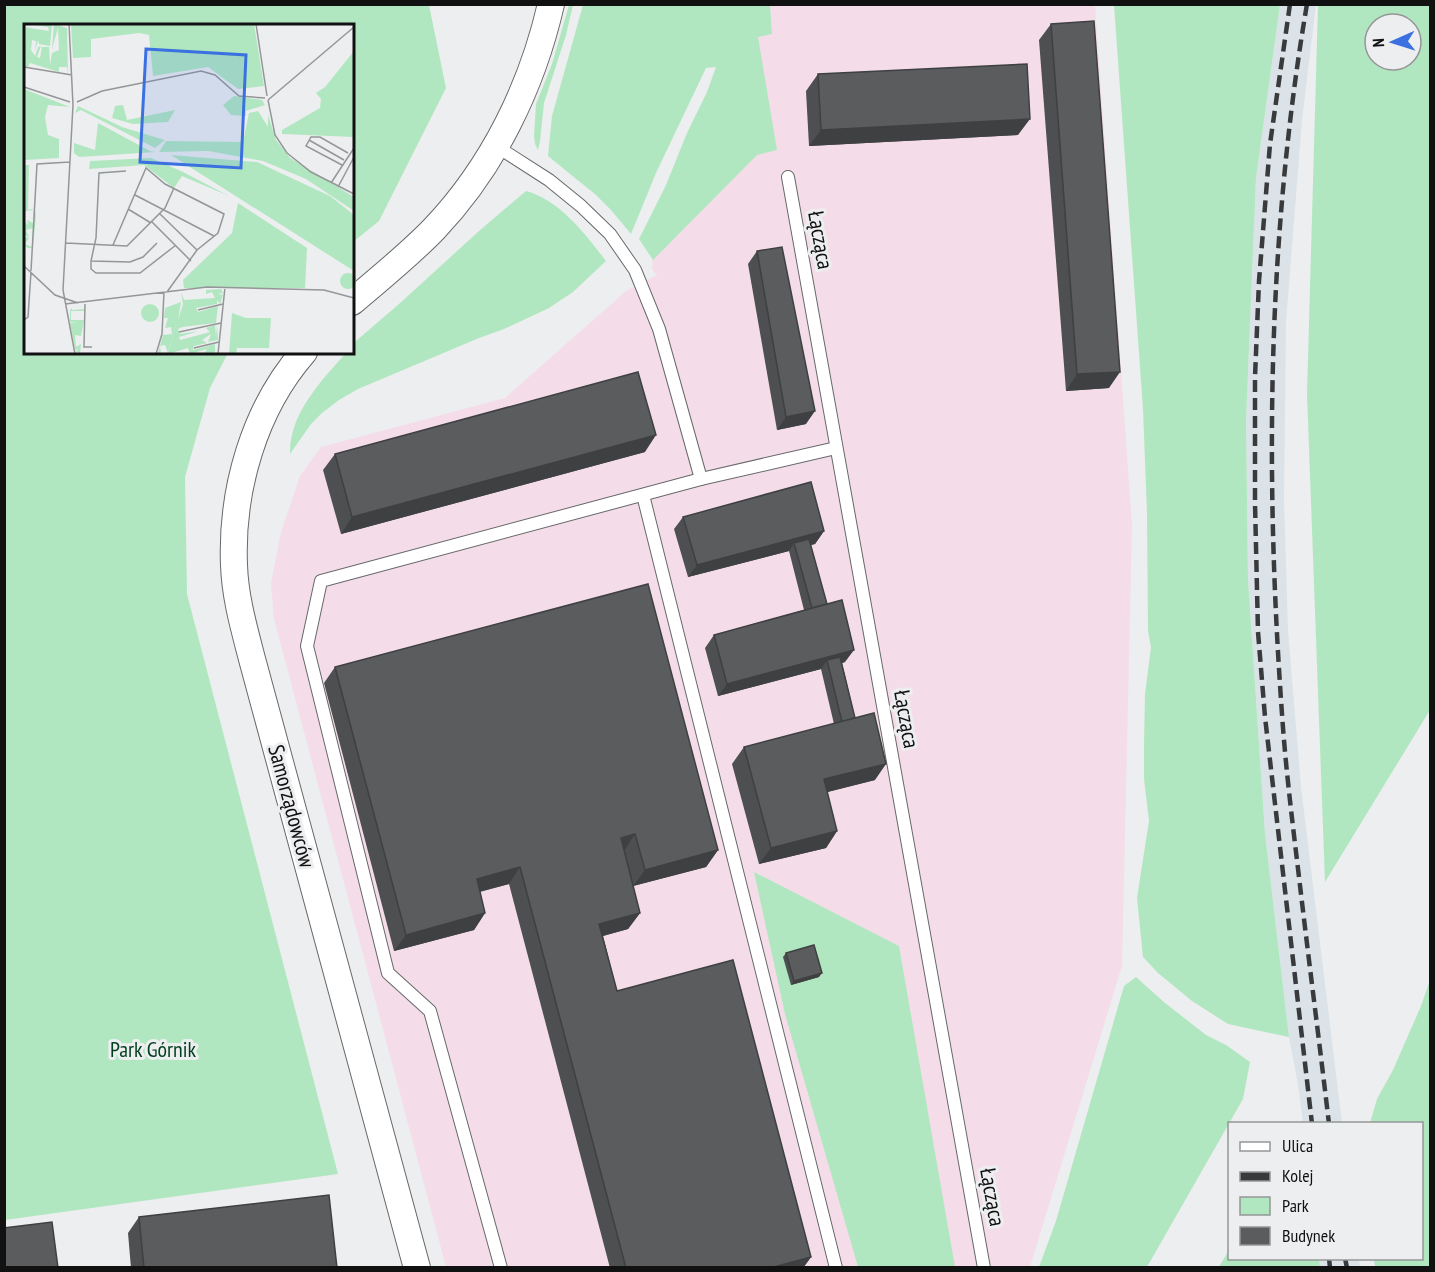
<svg xmlns="http://www.w3.org/2000/svg" width="1435" height="1272" viewBox="0 0 1435 1272" font-family="'PT Sans Narrow',sans-serif">
	<style>
		.industrial { fill: #f4dde9 }
		.built { fill: #dbe3e9 }
		.green { fill: #b1e7c0; fill-rule: evenodd }
		.lines { fill: none; stroke-linecap: round; stroke-linejoin: round }
		.lane-casing { stroke: #676869; stroke-width: 14 }
		.street-casing { stroke: #676869; stroke-width: 28 }
		.lane { stroke: #fff; stroke-width: 12 }
		.street { stroke: #fff; stroke-width: 26 }
		.rail { stroke: #393a3b; stroke-width: 4.5; stroke-dasharray: 12 6; stroke-linecap: butt }
		.wall { fill: #4d4f50 }
		.shaded-wall { fill: #3f4041 }
		.building { fill: #5a5c5d; stroke: #3f4041; stroke-width: 1.5 }
		.labels { text-anchor: middle; stroke-width: 6; stroke-linejoin: round; paint-order: stroke }
		.street-label { font-size: 22px; fill: #111112; stroke: #edeeef }
		.park-label { font-size: 22px; fill: #003f1d; stroke: #edeeef }
		.inset-road { fill: none; stroke: #959697; stroke-width: 1.5 }
		.view { fill: #3b70e0; fill-opacity: 0.15; stroke: #3b70e0; stroke-width: 3 }
		.inset-edge { fill: none; stroke: #111112; stroke-width: 3 }
	</style>
	<rect width="100%" height="100%" fill="#edeeef"/>
	<polygon class="industrial" points="770,5 1095,5 1132,525 1122,966 1030,1267 446,1267 274,619 271,583 281,532 300,476 321,447 505,398 626,291 657,275 652,269 653,257 758,36 772,34"/>
	<g class="built">
		<polygon points="1280,5 1316,5 1302,120 1286,322 1284,499 1288,631 1301,787 1342,1123 1303,1123 1298,1085 1289,1037 1265,834 1248,579 1246,421 1256,178"/>
		<polygon points="1319,1259 1359,1259 1360,1267 1320,1267"/>
	</g>
	<g class="green">
		<polygon points="4,5 429,5 446,88 379,221 353,242 352,26 26,26 26,352 228,353 210,388 185,477 187,594 338,1174 5,1220"/>
		<polygon points="569,5 573,5 566,35 544,103 540,141 538,150 535,144 534,136 536,104 552,64"/>
		<polygon points="583,5 770,5 772,34 758,37 777,150 757,155 653,260 639,239 666,185 687,133 707,92 716,67 706,68 656,173 631,234 611,210 596,195 548,156 552,116"/>
		<polygon points="1114,5 1280,5 1256,178 1246,421 1248,579 1265,834 1289,1037 1228,1024 1192,1001 1158,973 1143,957 1137,898 1149,821 1144,779 1144,744 1145,694 1151,647 1148,631 1147,513 1143,409"/>
		<path d="M1318,5H1430V710L1325,882L1307,394ZM1375,24H1411V60H1375Z"/>
		<path d="M526,191C560,200 586,235 606,261L573,292L549,308L504,329L479,338L358,389L339,400L322,413L311,424L290,454C289,414 321,381 346,353L352,352L353,346L356,341L399,304L479,231Z"/>
		<polygon points="754,872 899,946 955,1267 858,1267 785,1014"/>
		<polygon points="1136,977 1165,1003 1206,1035 1226,1045 1250,1062 1243,1099 1147,1267 1039,1267 1056,1221 1124,986"/>
		<polygon points="1430,980 1430,1267 1375,1267 1374,1259 1422,1258 1422,1124 1370,1123 1377,1099 1393,1070 1421,1006"/>
		<polygon points="1229,1250 1230,1258 1319,1259 1320,1267 1219,1267"/>
	</g>
	<g class="lines">
		<defs>
			<g id="lane">
				<polyline points="496,146 549,180 581,206 610,234 635,270 659,329 701,479 836,448"/>
				<polyline points="788,177 984,1268"/>
				<polyline points="643,495 836,1268"/>
				<polyline points="501,1268 430,1011 388,973 307,646 321,581 701,479"/>
			</g>
			<g id="street">
				<path d="M352,302C380,278 409,255 434,229C493,167 532,87 551,4"/>
				<path d="M304,352C254,409 231,490 234,565C235,597 244,628 252,659L417,1268"/>
			</g>
		</defs>
		<use href="#lane" class="lane-casing"/>
		<use href="#street" class="street-casing"/>
		<use href="#lane" class="lane"/>
		<use href="#street" class="street"/>
		<g class="rail">
			<polyline points="1290,4 1270,144 1259,281 1255,377 1255,503 1258,632 1265,717 1312,1124"/>
			<path d="M1307,4C1267,238 1265,478 1282,714C1286,774 1294,834 1301,894C1310,970 1320,1047 1329,1124"/>
			<polyline points="1329,1258 1330,1268"/>
			<polyline points="1345,1258 1347,1268"/>
		</g>
	</g>
	<g class="wall">
		<polygon points="1051,24 1109,388 1066,391 1039,40"/>
		<polygon points="818,74 1018,135 809,146 806,91"/>
		<polygon points="757,251 806,424 777,430 748,264"/>
		<polygon points="645,452 341,534 323,470 335,454"/>
		<polygon points="683,517 824,531 815,544 810,545 827,604 845,662 842,663 855,718 875,780 827,792 837,831 826,848 759,864 732,764 744,747 834,724 821,669 718,696 705,648 714,635 804,610 789,551 688,577 674,529"/>
		<polygon points="335,667 718,850 706,867 633,886 640,913 628,929 603,936 617,991 811,1257 803,1268 610,1268 509,884 480,892 485,913 474,930 394,951 324,683"/>
		<polygon points="786,953 819,977 791,985 783,957"/>
		<polygon points="139,1217 337,1268 131,1268 128,1233"/>
	</g>
	<g class="shaded-wall">
		<polygon points="1030,119 1018,135 809,146 821,130"/>
		<polygon points="1120,372 1109,388 1066,391 1077,374"/>
		<polygon points="815,411 806,424 777,430 786,417"/>
		<polygon points="656,435 645,452 341,534 352,517"/>
		<polygon points="824,531 815,544 796,549 794,543 789,551 688,577 697,565"/>
		<polygon points="854,650 845,662 829,667 827,660 821,669 718,696 727,684"/>
		<polygon points="886,764 875,780 812,796 824,779"/>
		<polygon points="837,831 826,848 759,864 771,848"/>
		<polygon points="635,834 624,851 621,838"/>
		<polygon points="718,850 706,867 633,886 645,870"/>
		<polygon points="520,867 509,884 465,895 477,879"/>
		<polygon points="485,913 474,930 394,951 406,935"/>
		<polygon points="640,913 628,929 588,940 599,924"/>
		<polygon points="822,973 819,977 791,985 794,981"/>
		<polygon points="811,1257 803,1268 770,1268"/>
	</g>
	<g class="building">
		<polygon points="1094,21 1120,372 1077,374 1051,24"/>
		<polygon points="1027,64 1030,119 821,130 818,74"/>
		<polygon points="782,247 815,411 786,417 757,251"/>
		<polygon points="638,372 656,435 352,517 335,454"/>
		<polygon points="811,482 824,531 697,565 683,517"/>
		<polygon points="809,539 827,604 812,608 794,543"/>
		<polygon points="648,584 718,850 645,870 635,834 621,838 640,913 599,924 617,991 733,960 811,1257 770,1268 626,1268 520,867 477,879 485,913 406,935 335,667"/>
		<polygon points="842,600 854,650 727,684 714,635"/>
		<polygon points="840,657 855,718 842,722 827,660"/>
		<polygon points="874,713 886,764 824,779 837,831 771,848 744,747"/>
		<polygon points="814,945 822,973 794,981 786,953"/>
		<polygon points="329,1195 337,1268 144,1268 139,1217"/>
		<polygon points="52,1222 58,1268 4,1268 4,1228"/>
	</g>
	<g class="labels">
		<g class="street-label">
			<text transform="translate(821 240) rotate(80)" y="8">Łącząca</text>
			<text transform="translate(907 719) rotate(80)" y="8">Łącząca</text>
			<text transform="translate(292 806) rotate(75)" y="8">Samorządowców</text>
			<text transform="translate(993 1197) rotate(80)" y="8">Łącząca</text>
		</g>
		<g class="park-label">
			<text x="153" y="1057">Park Górnik</text>
		</g>
	</g>
	<g transform="translate(24 24)">
		<rect width="330" height="330" fill="#edeeef"/>
		<path d="M6,0H28L26,22L15,20L14,16L11,27L12,17L8,16L7,26L11,32L14,23L17,22L13,33L16,34L18,23H25L26,41L28,29L35,26L34,4L28,25L30,0L43,4L44,50L43,43H35V48L6,39L4,43L0,42V3L25,7L24,3ZM47,0H230L240,62L214,65L184,43L129,52L125,11L115,9L67,15V33L49,34ZM330,27V113L258,110V106L296,84L297,75L292,69L301,63ZM0,65L46,83L24,81L21,93L24,111L35,115V134L0,136ZM210,72L238,76L241,81L222,87V92L207,91L199,81ZM99,81L103,96L151,86L144,98L109,100L88,94L91,82ZM54,82L98,103L141,116L131,124L57,86L51,89ZM234,87L244,103V91L252,116L266,134L330,173V187L282,155L239,137L184,127L135,128L142,117L219,118L225,89ZM74,99L126,127L132,128L55,133L50,129V119L71,126ZM147,131L233,138L306,172L330,191V247ZM127,134L159,148L205,172L158,152L150,164L120,141L65,145L66,137ZM0,141H5L4,186L6,185L11,186L12,191L9,224H4L0,221L1,213L5,214L1,220L8,223L9,204L2,206L5,213L0,211V197L4,201L3,196L9,199L10,186L0,187ZM214,179L283,224L281,264H160L159,256L208,209ZM316 257a8 8 0 1 1 16 0a8 8 0 1 1-16 0ZM182,266L197,265L199,269L194,270L199,271L196,280L193,276V280L172,284L174,288L194,282L192,299L158,303L154,305L156,310L175,307L155,313L156,316L186,308L182,304L191,301L192,312L193,300L194,316L184,318L187,310L178,316L183,319L170,322L169,326L191,320V330H180L183,325L166,330L164,324L144,330L153,297L144,329L141,321L136,322L137,329H134L139,311L148,310L147,303L141,304L139,310L144,294H140L141,284L157,278L154,296L159,280L157,268L160,276L191,274L188,268L182,270ZM117 289a9 9 0 1 1 18 0a9 9 0 1 1-18 0ZM48,284V286L60,285V287H47V296H60L57,312L51,311L52,323L57,320L56,330L51,326L55,325H51L46,299H53L46,298V286ZM208,289L222,294H247L245,324H213L212,330H205Z" fill="#b1e7c0"/>
		<path class="inset-road" d="M45,0L49,81L39,266L51,330M232,0L243,72M0,43L48,51M0,63L46,78M244,76L251,111L263,129L287,148L330,170M244,76L330,3M53,78L78,67L177,47L191,51L215,72L241,74M285,116L320,136M318,141L282,122L287,113H296L324,129M102,147L75,149L72,214L67,237L106,238L119,233L133,219M307,159L330,124M314,163L330,133M111,171L190,212M104,185L127,199M136,190L173,226M128,198L167,237M42,219L103,222L141,184L150,164M89,221L122,144L141,160L200,190L194,209L173,226L143,268M67,237V245L72,249H116L152,221M0,242L31,271L54,279M7,247L13,140L46,138M41,280L183,263L300,266L330,274M61,280L60,323H68M174,286L199,280M0,296L4,293L7,248M155,308L197,299M170,324L195,318M132,330L138,310L140,268M194,330L201,263"/>
		<path class="view" d="M122,25L222,31L217,144L116,138Z"/>
		<rect width="330" height="330" class="inset-edge"/>
	</g>
	<rect width="1435" height="1272" fill="none" stroke="#111112" stroke-width="12"/>
	<rect x="1228" y="1122" width="195" height="138" fill="#edeeef" stroke="#959697" stroke-width="1.5"/>
	<rect x="1240" y="1142" width="30" height="9" fill="#ffffff" stroke="#959697" stroke-width="1.5"/>
	<text x="1282" y="1152" font-size="18" fill="#111112">Ulica</text>
	<rect x="1240" y="1172" width="30" height="9" fill="#393a3b" stroke="#959697" stroke-width="1.5"/>
	<text x="1282" y="1182" font-size="18" fill="#111112">Kolej</text>
	<rect x="1240" y="1197" width="30" height="18" fill="#b1e7c0" stroke="#959697" stroke-width="1.5"/>
	<text x="1282" y="1212" font-size="18" fill="#111112">Park</text>
	<rect x="1240" y="1227" width="30" height="18" fill="#5a5c5d" stroke="#959697" stroke-width="1.5"/>
	<text x="1282" y="1242" font-size="18" fill="#111112">Budynek</text>
	<g transform="translate(1393 42) rotate(267)"><circle r="28" fill="#edeeef" stroke="#959697" stroke-width="1.5"/>
	<path d="M0-4.5L10 22L0 15L-10 22Z" fill="#3b70e0"/>
	<text y="-9" font-size="16" font-weight="bold" text-anchor="middle" fill="#111112">N</text>
	</g>
</svg>
